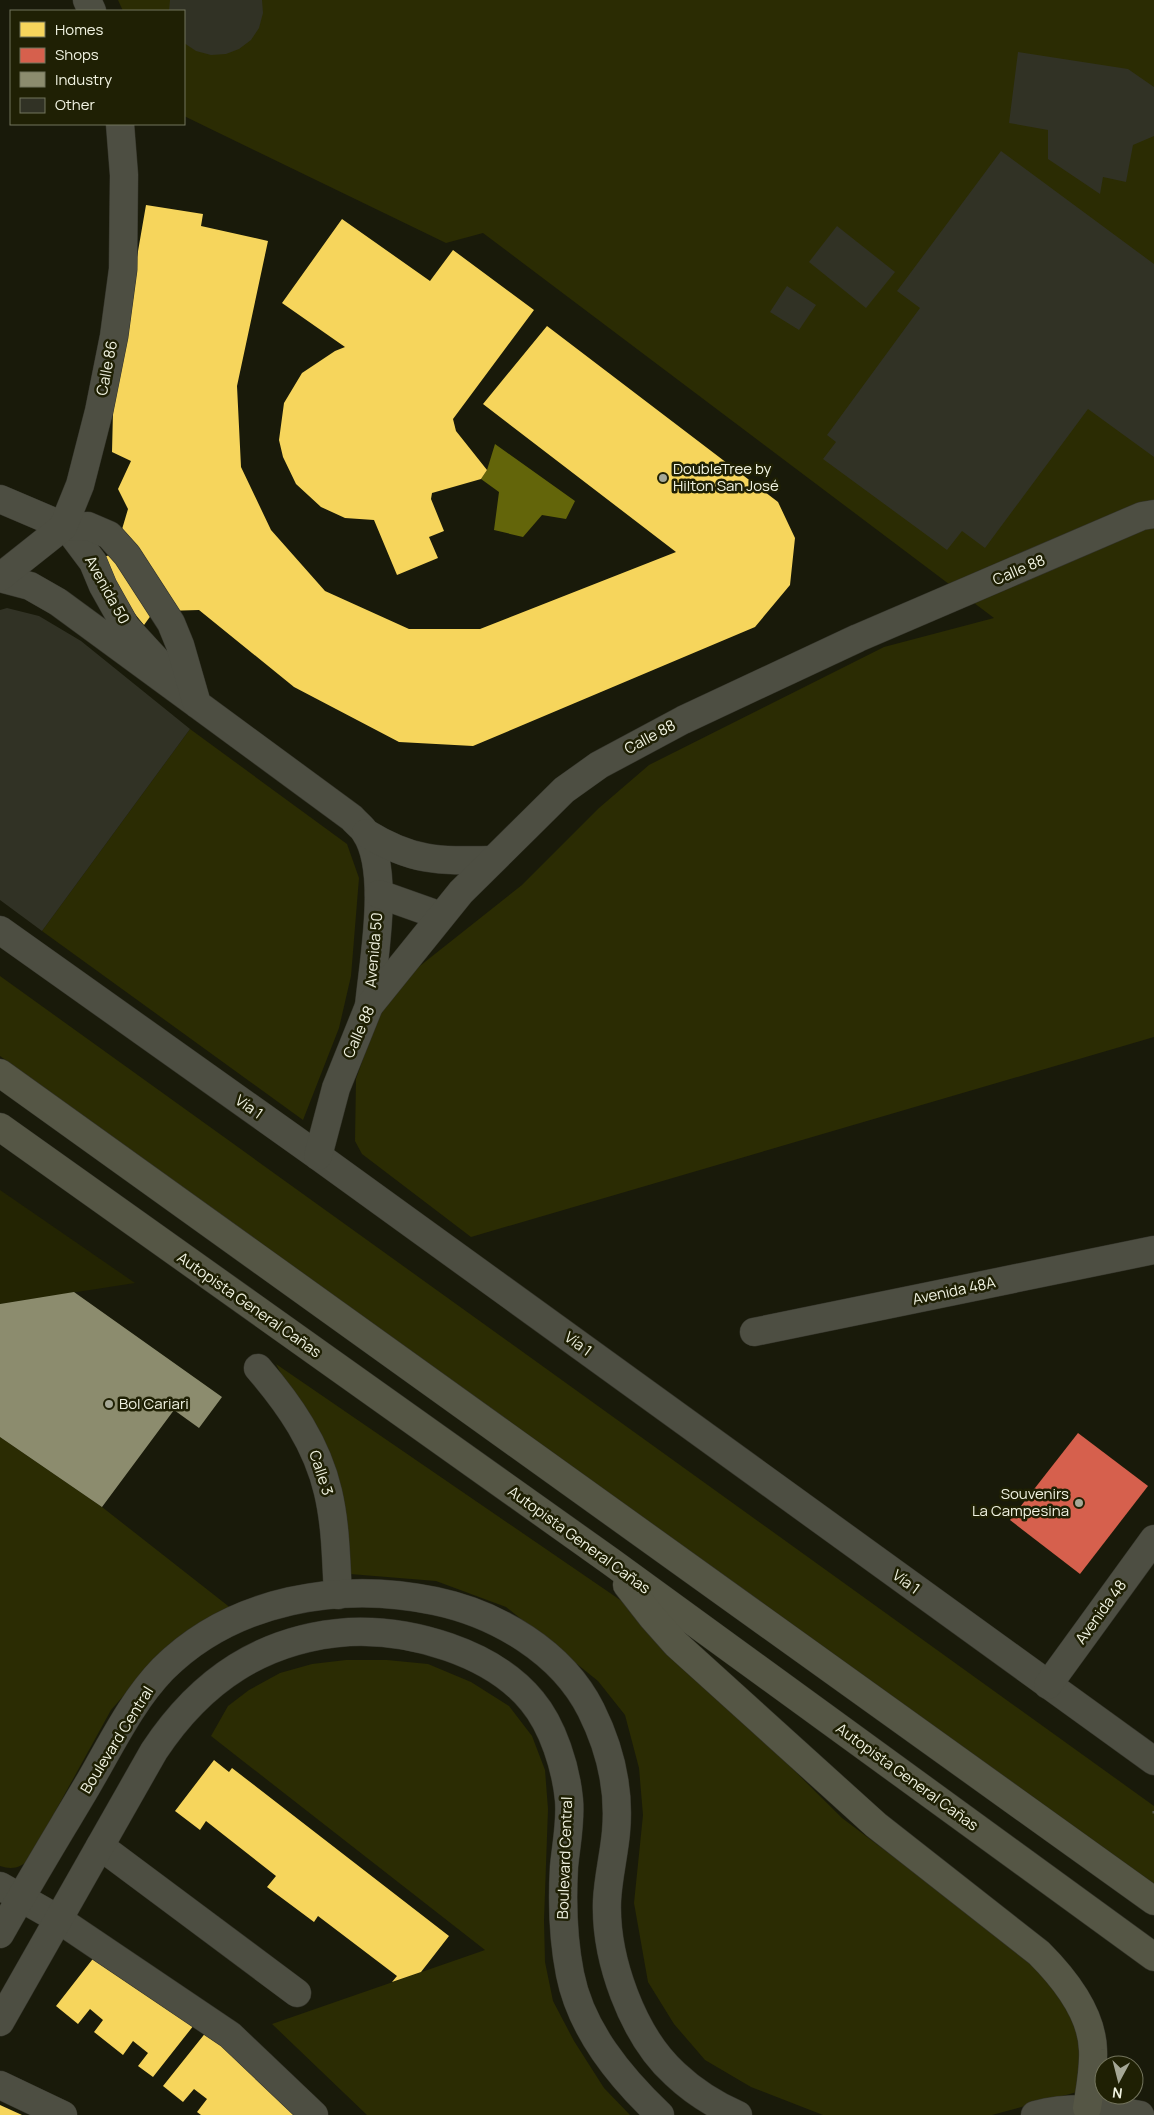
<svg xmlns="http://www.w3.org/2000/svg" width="1154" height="2115" viewBox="0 0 1154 2115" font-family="Manrope,sans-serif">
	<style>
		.built { fill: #232402 }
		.green { fill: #2b2c03 }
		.water { fill: #63650a }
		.homes { fill: #f6d55c }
		.shops { fill: #d6604d }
		.industry { fill: #8c8c6e }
		.building { fill: #313225 }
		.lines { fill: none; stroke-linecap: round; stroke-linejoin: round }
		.minor-casing { stroke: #333329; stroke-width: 29 }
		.highway-casing { stroke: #333329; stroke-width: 29 }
		.path { stroke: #525347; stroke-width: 3; stroke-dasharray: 2.5 2.5; stroke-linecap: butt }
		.minor { stroke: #4d4e42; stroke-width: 28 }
		.highway { stroke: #555645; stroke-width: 28 }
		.poi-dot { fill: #a5a796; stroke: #1f2004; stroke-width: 2 }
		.labels { text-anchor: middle; stroke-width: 5; stroke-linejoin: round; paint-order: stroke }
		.street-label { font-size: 15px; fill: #f1f3e2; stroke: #1f2004 }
		.poi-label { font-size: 15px; fill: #f1f3e2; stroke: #1f2004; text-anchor: start }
	</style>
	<rect width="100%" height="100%" fill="#191a0a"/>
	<polygon class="built" points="0,1190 135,1283 0,1304"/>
	<g class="green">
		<polygon points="118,0 1154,0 1154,1037 471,1237 362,1154 355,1141 356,1079 379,1013 416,969 522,885 599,808 649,765 884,647 994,618 483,233 446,243 184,116 184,11 123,11"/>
		<polygon points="190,729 347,844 359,878 351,976 339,1028 303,1120 42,931"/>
		<polygon points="0,976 1154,1806 1154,1884 1043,1807 0,1056"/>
		<polygon points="276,1364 629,1606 842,1818 972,1916 1048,1979 1072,2018 1081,2044 1083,2067 1077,2092 992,2115 823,2115 751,2087 705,2060 674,2024 648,1982 634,1903 643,1815 639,1768 625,1715 598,1681 506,1607 436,1581 350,1574 333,1470"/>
		<path d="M0,1437L102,1507L232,1609L146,1670L111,1710L29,1859C21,1868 12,1870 0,1866Z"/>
		<polygon points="346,1660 387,1660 428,1664 471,1682 509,1706 532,1736 545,1770 548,1809 544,1920 545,1962 553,2001 574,2041 604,2088 630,2115 367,2115 272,2024 485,1950 211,1736 228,1706 249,1690 280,1673 312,1664"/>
	</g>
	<polygon class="water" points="495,444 575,501 566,519 542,515 523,537 494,530 499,492 481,479 487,470"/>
	<g class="homes">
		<polygon points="146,205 203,214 201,226 268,241 237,386 241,467 271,530 325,591 409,629 480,629 676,552 483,404 547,326 778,502 795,538 790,585 755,627 473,746 399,742 294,687 199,610 164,611 157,607 144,625 117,592 104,557 115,553 128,509 118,489 131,461 112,452 114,370 132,286"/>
		<polygon points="342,219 430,281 453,250 534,310 453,419 456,431 487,470 481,479 432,493 431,499 444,531 429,537 438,558 397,575 374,520 345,518 321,507 296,484 283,457 279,440 284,403 302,373 335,351 345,347 282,303"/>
		<polygon points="214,1760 229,1772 232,1768 449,1936 421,1972 392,1982 397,1976 318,1916 314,1922 267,1887 276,1876 206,1821 200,1830 175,1811"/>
		<polygon points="99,1951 194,2025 153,2077 138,2066 148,2053 133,2041 123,2055 94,2032 103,2020 90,2009 78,2024 56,2006"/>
		<polygon points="207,2031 301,2106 294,2115 201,2115 197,2112 207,2099 194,2089 183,2102 163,2086"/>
		<polygon points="0,2105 22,2115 0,2115"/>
	</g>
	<polygon class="shops" points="1078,1433 1148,1486 1080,1574 1010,1520"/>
	<polygon class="industry" points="74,1292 222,1397 199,1428 174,1410 102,1507 0,1437 0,1304"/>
	<g class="building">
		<polygon points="170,0 262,0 263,13 259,28 251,40 239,49 226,54 211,55 196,51 184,43 184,11 169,11"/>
		<polygon points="1018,52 1128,69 1154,87 1154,136 1133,145 1126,182 1103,177 1100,194 1048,159 1048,130 1009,123"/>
		<polygon points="1001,151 1154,264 1154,457 1088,409 985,548 962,531 947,550 823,459 836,442 827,435 920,308 897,291"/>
		<polygon points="837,226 895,272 866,308 809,262"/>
		<polygon points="787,286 816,305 799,330 770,312"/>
		<polygon points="7,608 39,616 81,641 190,729 42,931 0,900 0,610"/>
	</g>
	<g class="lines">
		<defs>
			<g id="minor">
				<polyline points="87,0 92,11"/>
				<polyline points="0,499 54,522 72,534 93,562 103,586 126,627 197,704 58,602 30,586 0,578"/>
				<path d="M63,527L88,526L109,535L127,555L171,623L180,645L197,704L352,818C356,823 362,827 365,832C391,870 373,962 369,1006"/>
				<polyline points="0,577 63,527 80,485 99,411 114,336 123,269 124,175 120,124"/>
				<path d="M366,833C413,862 439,861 492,860"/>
				<polyline points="379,894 441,916"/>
				<polyline points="0,930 318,1156 1154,1761"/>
				<polyline points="318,1156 336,1088 369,1006 461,892 564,790 599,765 683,720 858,638 1142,516 1154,514"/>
				<polyline points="754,1332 1154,1250"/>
				<path d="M258,1368C289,1404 317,1444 328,1492C336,1526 336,1561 338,1595"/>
				<polyline points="1048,1685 1154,1539"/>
				<polyline points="100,1846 297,1993"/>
				<polyline points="0,1886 58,1919 230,2035 314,2115"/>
				<path d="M0,1934C28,1884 58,1835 87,1786C110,1747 131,1702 163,1669C233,1599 341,1581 435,1601C497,1614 562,1652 591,1710C610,1748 620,1789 616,1832C614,1855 608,1878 607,1901C605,1958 632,2035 675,2074C693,2091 715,2105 738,2115"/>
				<path d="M0,2022L154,1751C201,1680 263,1638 349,1632C410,1629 492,1652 532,1701C553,1726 566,1768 569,1800C571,1822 566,1845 564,1867C562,1903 563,1939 570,1974C581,2030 620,2077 660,2115"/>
				<polyline points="0,2085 63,2115"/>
				<path d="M1035,2115C1070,2106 1105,2108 1140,2115"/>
			</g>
			<g id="highway">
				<polyline points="0,1073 1154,1901"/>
				<polyline points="0,1127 610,1561 1154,1957"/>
				<path d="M627,1585L652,1617L676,1644L876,1825L1039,1953C1064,1978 1092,2013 1093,2050C1094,2069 1090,2089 1087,2108"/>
			</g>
		</defs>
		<use href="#minor" class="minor-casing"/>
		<use href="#highway" class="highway-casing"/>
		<polyline class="path" points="1154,1811 1154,1814"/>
		<use href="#minor" class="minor"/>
		<use href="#highway" class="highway"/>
	</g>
	<g class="poi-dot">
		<circle cx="663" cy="478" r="5"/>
		<circle cx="109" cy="1404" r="5"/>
		<circle cx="1079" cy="1503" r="5"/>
	</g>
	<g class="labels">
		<g class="street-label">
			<text transform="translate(107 368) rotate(-79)" y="5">Calle 86</text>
			<text transform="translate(1019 570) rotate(-23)" y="5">Calle 88</text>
			<text transform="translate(107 590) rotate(61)" y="5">Avenida 50</text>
			<text transform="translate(650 737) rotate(-28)" y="5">Calle 88</text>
			<text transform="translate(374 950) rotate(-85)" y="5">Avenida 50</text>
			<text transform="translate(359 1032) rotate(-66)" y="5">Calle 88</text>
			<text transform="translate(249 1107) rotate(35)" y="5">Vía 1</text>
			<text transform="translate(954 1291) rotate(-12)" y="5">Avenida 48A</text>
			<text transform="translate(249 1305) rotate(35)" y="5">Autopista General Cañas</text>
			<text transform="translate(578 1344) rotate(36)" y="5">Vía 1</text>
			<text transform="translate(321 1473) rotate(72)" y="5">Calle 3</text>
			<text transform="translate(579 1540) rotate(36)" y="5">Autopista General Cañas</text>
			<text transform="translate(906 1582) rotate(36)" y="5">Vía 1</text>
			<text transform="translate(1101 1612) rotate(-54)" y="5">Avenida 48</text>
			<text transform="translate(117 1740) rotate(-58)" y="5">Boulevard Central</text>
			<text transform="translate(907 1777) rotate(36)" y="5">Autopista General Cañas</text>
			<text transform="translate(565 1858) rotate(-88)" y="5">Boulevard Central</text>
		</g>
		<g class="poi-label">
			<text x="673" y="474">DoubleTree by<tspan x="673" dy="17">Hilton San José</tspan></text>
			<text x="119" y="1409">Bol Cariari</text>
			<text x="1069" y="1499" text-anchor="end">Souvenirs<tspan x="1069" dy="17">La Campesina</tspan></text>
		</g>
	</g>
	<rect x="10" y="10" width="175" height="115" fill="#1f2004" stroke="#73745d"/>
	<rect x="20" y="22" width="25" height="15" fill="#f6d55c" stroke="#73745d"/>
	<text x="55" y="35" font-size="15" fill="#f1f3e2">Homes</text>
	<rect x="20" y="48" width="25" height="15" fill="#d6604d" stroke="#73745d"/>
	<text x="55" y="60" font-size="15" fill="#f1f3e2">Shops</text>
	<rect x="20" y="72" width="25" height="15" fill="#8c8c6e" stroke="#73745d"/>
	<text x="55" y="85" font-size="15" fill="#f1f3e2">Industry</text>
	<rect x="20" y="98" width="25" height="15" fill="#313225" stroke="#73745d"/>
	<text x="55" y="110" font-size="15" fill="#f1f3e2">Other</text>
	<g transform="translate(1119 2080) rotate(187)"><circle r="24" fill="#1f2004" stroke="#73745d"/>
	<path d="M0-4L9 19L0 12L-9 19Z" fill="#a5a796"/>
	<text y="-8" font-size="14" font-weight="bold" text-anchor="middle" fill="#f1f3e2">N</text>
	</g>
</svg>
